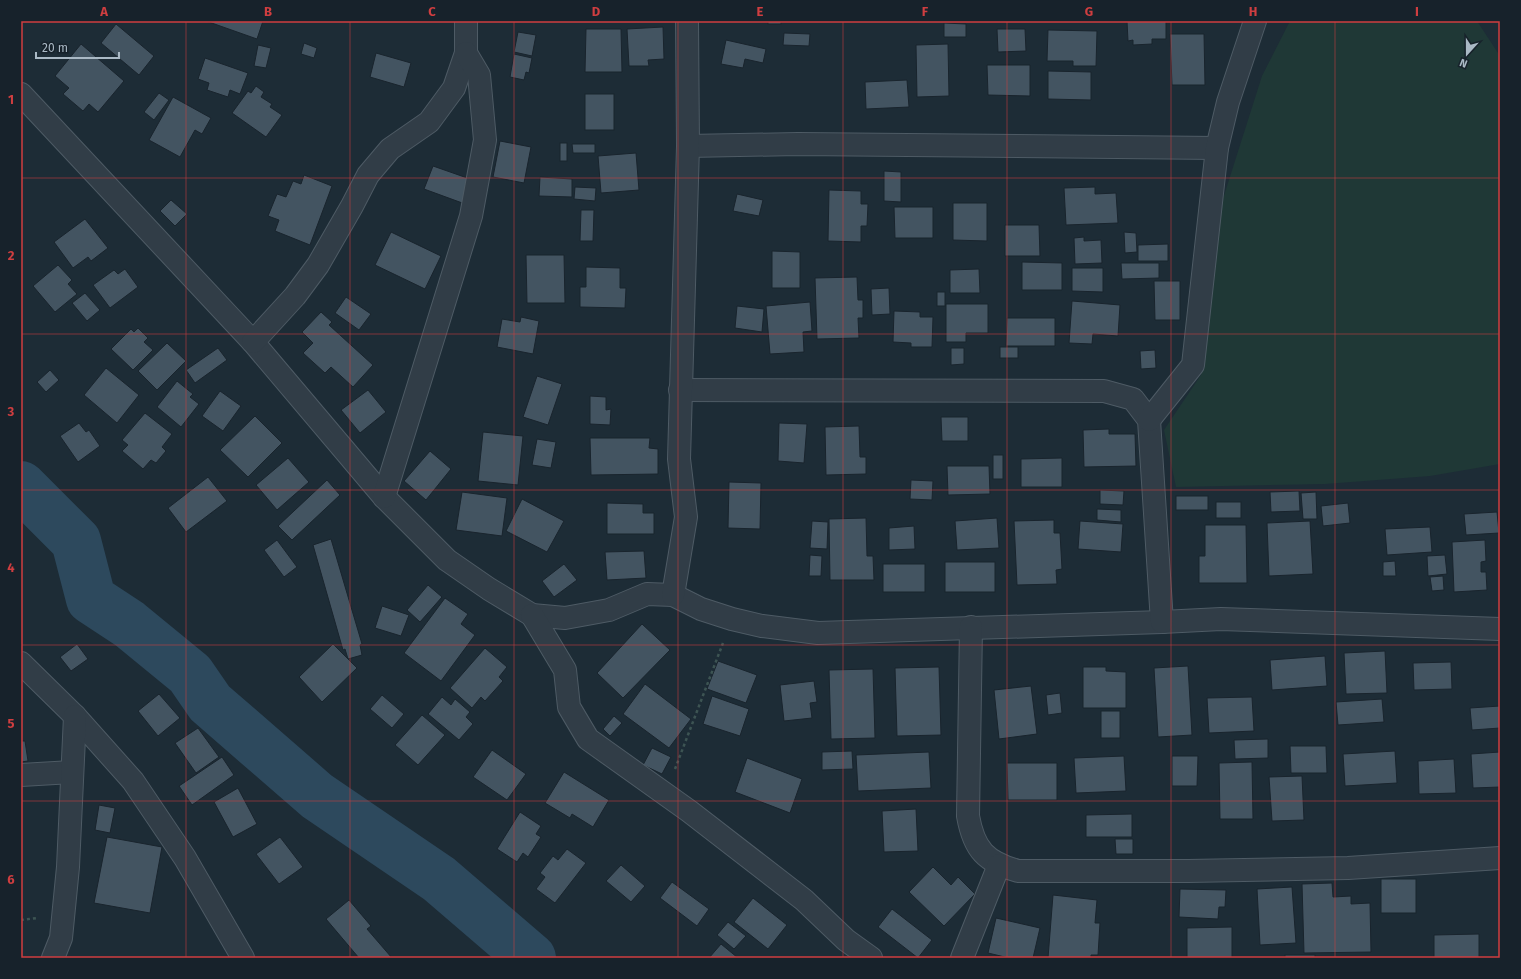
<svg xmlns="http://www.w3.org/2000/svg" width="1521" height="979" viewBox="0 0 1521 979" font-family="'Fira Sans',sans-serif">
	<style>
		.green { fill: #1f3836 }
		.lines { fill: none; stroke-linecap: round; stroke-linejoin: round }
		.river { stroke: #2d495d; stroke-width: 50 }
		.building { fill: #435461; stroke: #19242d }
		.minor-casing { stroke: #4e5b65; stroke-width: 24 }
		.path { stroke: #3d5453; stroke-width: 2.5; stroke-dasharray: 3 3; stroke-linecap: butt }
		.minor { stroke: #313d47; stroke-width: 22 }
		.grid { fill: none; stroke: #cf3e40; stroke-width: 1; stroke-opacity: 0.55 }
		.neatline { fill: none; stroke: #cf3e40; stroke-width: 1.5 }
		.grid-label { font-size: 13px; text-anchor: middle; font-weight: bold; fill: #cf3e40 }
	</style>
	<rect width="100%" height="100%" fill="#1d2c36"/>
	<polygon class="green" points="1290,21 1477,21 1500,56 1500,464 1430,476 1325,484 1176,487 1164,430 1201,375 1221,205 1262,76"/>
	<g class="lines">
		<polyline class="river" points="21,486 76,541 91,599 129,624 190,674 210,703 317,796 439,879 531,958"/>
	</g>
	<g class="building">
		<polygon points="206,21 263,21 257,39"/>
		<rect x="768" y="21" width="13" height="3"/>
		<polygon points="1127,21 1166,21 1166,39 1152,39 1152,44 1133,45 1133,40 1128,41"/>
		<polygon points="944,23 966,24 966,37 944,37"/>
		<polygon points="116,24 154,56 139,75 101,43"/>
		<polygon points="663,27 664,59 648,60 649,66 629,66 627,29"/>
		<polygon points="586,29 621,29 622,72 585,72"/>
		<polygon points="997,29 1025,29 1026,51 998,52"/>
		<polygon points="1048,30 1097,31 1096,66 1073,66 1073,61 1047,61"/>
		<polygon points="518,32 536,35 532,56 514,52"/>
		<polygon points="784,33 810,34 809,46 783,45"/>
		<polygon points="1170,34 1204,34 1205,85 1172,85"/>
		<polygon points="726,40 766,49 763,63 745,59 743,68 721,64"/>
		<polygon points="304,43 317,48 314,58 301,54"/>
		<polygon points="81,44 124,81 98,112 89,104 83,111 63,94 69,88 55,76"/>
		<polygon points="948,44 949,96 917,97 916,45"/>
		<polygon points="258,45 271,48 266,68 254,66"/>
		<polygon points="376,53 411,63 404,87 370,77"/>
		<polygon points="514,54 532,58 529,73 526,72 524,80 510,77"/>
		<polygon points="205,58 248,73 240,94 230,90 228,97 207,90 209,83 198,79"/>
		<polygon points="987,65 1030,65 1030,96 988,95"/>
		<polygon points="1048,71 1091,72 1091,100 1048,99"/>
		<polygon points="907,80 909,107 866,109 865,82"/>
		<polygon points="256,86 264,92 261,97 272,104 270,107 282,115 266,137 232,113 248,91 251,93"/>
		<polygon points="159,93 169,100 154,120 144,112"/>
		<rect x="585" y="94" width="29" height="36"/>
		<polygon points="173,97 211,118 202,134 195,130 180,157 149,140"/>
		<polygon points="500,141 531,147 524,183 493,177"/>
		<rect x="560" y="143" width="7" height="18"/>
		<polygon points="572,144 595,144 595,153 573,153"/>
		<polygon points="636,153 639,190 601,193 598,156"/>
		<polygon points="433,166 473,180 465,204 424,189"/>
		<polygon points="884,171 901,172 901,202 884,201"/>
		<polygon points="304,175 332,186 310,245 275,231 279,220 268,216 277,194 286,197 293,181 301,184"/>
		<polygon points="540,177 572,179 572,197 539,196"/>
		<polygon points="575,187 596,188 595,201 574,199"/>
		<polygon points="1095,187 1095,194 1116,193 1118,223 1066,225 1064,188"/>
		<polygon points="829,190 861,191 861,204 868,204 867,226 861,226 861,242 828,241"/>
		<polygon points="737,194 763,200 759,216 733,211"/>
		<polygon points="171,200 187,214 175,226 160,211"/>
		<polygon points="953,203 987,203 987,241 953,240"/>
		<polygon points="894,207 933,207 933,238 895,238"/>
		<polygon points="581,210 594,210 593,241 580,241"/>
		<polygon points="85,219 108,248 91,261 88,257 73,268 54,242"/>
		<polygon points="1005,225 1039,225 1040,256 1005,256"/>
		<polygon points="391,232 441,256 425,289 375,265"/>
		<polygon points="1124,232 1136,233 1137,252 1125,253"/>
		<polygon points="1084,237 1084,241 1101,240 1102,263 1075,264 1074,238"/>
		<polygon points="1168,244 1168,261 1138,261 1138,245"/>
		<polygon points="772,251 800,252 800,288 772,288"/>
		<polygon points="526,255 564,255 565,303 527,303"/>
		<polygon points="1022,262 1062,263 1062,290 1022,290"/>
		<polygon points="1121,263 1159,263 1159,278 1122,279"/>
		<polygon points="58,265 72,280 68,284 77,294 55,312 33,286"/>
		<polygon points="586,267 620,268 620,288 626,288 625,308 580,307 580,287 586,287"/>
		<polygon points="1072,268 1103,268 1103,292 1072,291"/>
		<polygon points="125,269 138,287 110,308 93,285 114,270 118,274"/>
		<polygon points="979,269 980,293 950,293 950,270"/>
		<polygon points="857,277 858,300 863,300 863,318 858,318 859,338 817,339 815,278"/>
		<polygon points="1154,281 1180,281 1180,320 1155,320"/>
		<polygon points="889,288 890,314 872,315 871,289"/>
		<rect x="937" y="292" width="8" height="14"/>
		<polygon points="85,293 100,310 87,321 72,303"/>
		<polygon points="346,297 371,314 359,330 335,313"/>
		<polygon points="1072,301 1120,305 1118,336 1093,334 1092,344 1069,343"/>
		<polygon points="810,302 812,331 803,332 804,352 770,354 766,306"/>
		<polygon points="946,304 988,304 988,333 966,333 966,342 946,342"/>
		<polygon points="737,306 764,309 762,332 735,328"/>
		<polygon points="894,311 920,312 920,317 933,317 932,347 911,347 911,343 893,342"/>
		<polygon points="321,312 332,322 329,325 373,365 353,387 331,367 325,373 303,353 313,343 302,332"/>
		<polygon points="521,317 539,321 533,354 497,347 502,319 520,322"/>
		<polygon points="1007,318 1055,318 1055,346 1006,346"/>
		<polygon points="138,328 148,338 144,342 153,350 133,370 111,349 131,329 134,332"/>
		<polygon points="167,343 186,361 157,390 138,371"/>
		<rect x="1000" y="347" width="18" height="11"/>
		<polygon points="218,348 227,360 195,383 186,370"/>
		<polygon points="951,348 964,348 964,364 951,365"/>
		<polygon points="1155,350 1156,368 1141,369 1140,351"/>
		<polygon points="106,368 139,395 117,423 84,395"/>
		<polygon points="50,370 59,380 46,392 37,382"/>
		<polygon points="537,376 562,384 548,425 523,417"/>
		<polygon points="177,381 193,394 190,397 199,404 181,427 157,407"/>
		<polygon points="368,390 386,412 360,433 341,410"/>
		<polygon points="220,391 241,406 223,431 202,416"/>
		<polygon points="590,396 606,397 606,410 611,409 610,425 590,424"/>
		<polygon points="145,413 172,434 162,447 166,451 156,463 151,460 143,469 122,451 128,445 122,440"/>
		<polygon points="255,416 282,443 248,477 220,450"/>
		<polygon points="941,417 968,417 968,441 942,441"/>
		<polygon points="79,423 86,432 89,430 100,446 78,462 60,436"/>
		<polygon points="779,423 807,424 804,463 778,461"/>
		<polygon points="859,426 860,457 866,457 866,474 826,475 825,427"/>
		<polygon points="1109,429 1109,434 1135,434 1136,466 1084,467 1083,430"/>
		<polygon points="483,432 523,436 518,485 478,481"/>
		<polygon points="590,438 650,438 649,448 658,449 658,474 591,475"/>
		<polygon points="537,439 556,442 551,468 532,465"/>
		<polygon points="430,451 451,469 426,500 404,481"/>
		<rect x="993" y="455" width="10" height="24"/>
		<polygon points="288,458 309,482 277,510 256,485"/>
		<polygon points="1062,458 1062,487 1021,487 1021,459"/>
		<polygon points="947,466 989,466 990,494 948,495"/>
		<polygon points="208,477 227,501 186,532 168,508"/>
		<polygon points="327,480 340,495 292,540 278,526"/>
		<polygon points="911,480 933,481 932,500 910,499"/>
		<polygon points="729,482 761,483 760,529 728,528"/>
		<polygon points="1100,490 1124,491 1123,505 1100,504"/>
		<polygon points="1299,491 1300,511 1271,512 1270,492"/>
		<polygon points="462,492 507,498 502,536 456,530"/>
		<polygon points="1316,492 1317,519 1303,519 1301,493"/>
		<rect x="1176" y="496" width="32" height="14"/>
		<polygon points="522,499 564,521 547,552 506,531"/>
		<rect x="1216" y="502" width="25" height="16"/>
		<polygon points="607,503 643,504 643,513 654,513 654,534 607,534"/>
		<polygon points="1348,503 1350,523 1323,526 1321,506"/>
		<polygon points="1097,509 1121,510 1121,522 1097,520"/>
		<polygon points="1497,512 1499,533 1466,535 1464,514"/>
		<polygon points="866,518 867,556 873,556 874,580 830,580 829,519"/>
		<polygon points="997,518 999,548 957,550 955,521"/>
		<polygon points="1054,520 1054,533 1060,533 1062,569 1056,570 1057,584 1017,585 1014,521"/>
		<polygon points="812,521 828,522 827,549 810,548"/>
		<polygon points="1080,521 1123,524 1121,552 1078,549"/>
		<polygon points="1310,521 1313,574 1269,576 1267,523"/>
		<polygon points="1205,525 1246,525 1247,583 1199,583 1199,556 1205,556"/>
		<polygon points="914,526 915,549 889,550 889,528"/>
		<polygon points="1430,527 1432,552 1387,555 1385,529"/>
		<polygon points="331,539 362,644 360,645 362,655 348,659 345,649 343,650 313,545"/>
		<polygon points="277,540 297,567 284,577 264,550"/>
		<polygon points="1485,540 1486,561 1481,562 1481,572 1486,572 1487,590 1454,592 1452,542"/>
		<polygon points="644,551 646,578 607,580 605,552"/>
		<polygon points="810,555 822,556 821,576 809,576"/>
		<polygon points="1445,555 1447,574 1428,576 1427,556"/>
		<polygon points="1395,561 1396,576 1383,576 1383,562"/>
		<rect x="945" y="562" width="50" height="30"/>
		<polygon points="564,564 577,580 554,597 542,581"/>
		<rect x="883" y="564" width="42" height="28"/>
		<polygon points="1443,576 1444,590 1432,591 1430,577"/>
		<polygon points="428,585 442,597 420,622 407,610"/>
		<polygon points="445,598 468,614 461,624 475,635 441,681 404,653"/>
		<polygon points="382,606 409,615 401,636 375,628"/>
		<polygon points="642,624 670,650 623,698 597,673"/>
		<polygon points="77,644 88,659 71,671 60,657"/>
		<polygon points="333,644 357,668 322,702 299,677"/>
		<polygon points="485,648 507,667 499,677 503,681 485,701 481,697 472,708 450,688"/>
		<polygon points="1385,651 1387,693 1346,694 1344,653"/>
		<polygon points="1325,656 1327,686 1272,690 1270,660"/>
		<polygon points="718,661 757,675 746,703 707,689"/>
		<polygon points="1451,662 1452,689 1414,690 1413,663"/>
		<polygon points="1188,666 1192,735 1158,737 1154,668"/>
		<polygon points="939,667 941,735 897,736 895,668"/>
		<polygon points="1083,667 1106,667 1106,671 1126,672 1126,708 1083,708"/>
		<polygon points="873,669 875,738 831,739 829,670"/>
		<polygon points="814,681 817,702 810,703 812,718 784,721 780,685"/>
		<polygon points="645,684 691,719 669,748 623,714"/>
		<polygon points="1031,686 1037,734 999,739 994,690"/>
		<polygon points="1060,693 1062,713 1048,715 1046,695"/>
		<polygon points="159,694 180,718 158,736 138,711"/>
		<polygon points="382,695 404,714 392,728 370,709"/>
		<polygon points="712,696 749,709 740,736 703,724"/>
		<polygon points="442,697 451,705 455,699 470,712 466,717 473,724 459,740 428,714"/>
		<polygon points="1252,697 1254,731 1209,733 1207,698"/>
		<polygon points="1382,699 1384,722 1338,725 1336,702"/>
		<polygon points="1500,706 1500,728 1472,730 1470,708"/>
		<rect x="1101" y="711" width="19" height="27"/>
		<polygon points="422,715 445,735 418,765 395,745"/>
		<polygon points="614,716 622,723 610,736 603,729"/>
		<polygon points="198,728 219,757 196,773 175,743"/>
		<polygon points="1268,739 1268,758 1235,759 1234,740"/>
		<polygon points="21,741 25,741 28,761 21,762"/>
		<polygon points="1290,746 1326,746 1327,773 1291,773"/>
		<polygon points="652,748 671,757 662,774 643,765"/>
		<polygon points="492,750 526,774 507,800 473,777"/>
		<polygon points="852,751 853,769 822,770 822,752"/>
		<polygon points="1395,751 1397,783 1345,786 1343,754"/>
		<polygon points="929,752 931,788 858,791 856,755"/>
		<polygon points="1500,752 1500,787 1473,788 1471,754"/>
		<polygon points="1124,756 1126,791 1076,793 1074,758"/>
		<polygon points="1172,756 1198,756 1197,786 1172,786"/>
		<polygon points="222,757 234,775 192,805 179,786"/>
		<polygon points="747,758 802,779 790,813 735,792"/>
		<polygon points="1454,759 1456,793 1419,794 1418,761"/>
		<polygon points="1252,762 1253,819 1220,819 1219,763"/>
		<polygon points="1007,763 1057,763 1057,800 1008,800"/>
		<polygon points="564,772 609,800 593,827 572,814 570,818 545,803"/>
		<polygon points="1302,776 1304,820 1272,821 1269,777"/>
		<polygon points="238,788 257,824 233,837 214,802"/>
		<polygon points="99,805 115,808 110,833 95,830"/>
		<polygon points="916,809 918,851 884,852 882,811"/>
		<polygon points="520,812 541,826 536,834 541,837 528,857 523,853 517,862 497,849"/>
		<polygon points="1132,814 1132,837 1086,837 1086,815"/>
		<polygon points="107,837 162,847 150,913 94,903"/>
		<polygon points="280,837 303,867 279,884 256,854"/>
		<polygon points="1115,839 1133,839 1133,854 1116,854"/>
		<polygon points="567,849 586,863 555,903 536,889 545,877 540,873 553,856 558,860"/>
		<polygon points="621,865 645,886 631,902 606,881"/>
		<polygon points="933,867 951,885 958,877 975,894 944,926 909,892"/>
		<rect x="1381" y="879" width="35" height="34"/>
		<polygon points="672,882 709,909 697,926 660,898"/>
		<polygon points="1332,883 1333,897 1351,896 1351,904 1370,903 1371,952 1304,953 1302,884"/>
		<polygon points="1292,887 1296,943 1260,945 1257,889"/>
		<polygon points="1180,889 1226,890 1225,907 1219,907 1218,919 1179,917"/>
		<polygon points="1053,895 1097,900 1095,923 1100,923 1098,955 1091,955 1091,958 1048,958"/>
		<polygon points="753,898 787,925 768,949 734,922"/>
		<polygon points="349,900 371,926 367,929 392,958 359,958 326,919"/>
		<polygon points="892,909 932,940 918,958 878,927"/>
		<polygon points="996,918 1040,928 1033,958 1009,958 988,953"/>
		<polygon points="728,922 746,936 734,949 717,935"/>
		<polygon points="1232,927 1232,958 1187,958 1187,928"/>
		<polygon points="1479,934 1479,958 1434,958 1434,935"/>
		<polygon points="721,944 738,958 709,958"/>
		<rect x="1285" y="955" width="30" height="3"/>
	</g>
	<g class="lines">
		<defs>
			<g id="minor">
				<polyline points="21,94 253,342 384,497 447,560 489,589 532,615 565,618 609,610 647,594 673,595 701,609 732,619 762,626 818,633 1162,622 1221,619 1500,629"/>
				<polyline points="688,146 798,144 1217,148"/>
				<polyline points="253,342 295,296 318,265 352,206 368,175 390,149 429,122 454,88 466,53 466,21"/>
				<polyline points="680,390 1104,391 1133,399 1149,420 1162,622"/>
				<polyline points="1149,420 1193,365 1217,148 1228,102 1255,21"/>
				<polyline points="384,497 471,216 485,140 479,75 466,53"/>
				<polyline points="673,595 686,517 679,459 688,146 687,21"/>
				<polyline points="532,615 565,670 569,707 588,739 689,811 804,900 846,940 871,958"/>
				<path d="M971,627L968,816C974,850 986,862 1018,871H1188L1348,868L1500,858"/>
				<polyline points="21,663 75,716 133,781 185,858 243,958"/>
				<polyline points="21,775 72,772"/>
				<polyline points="53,958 61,938 68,867 75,716"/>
				<polyline points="962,958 999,865"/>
			</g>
		</defs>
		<use href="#minor" class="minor-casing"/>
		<g class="path">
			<polyline points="675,769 723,643"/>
			<polyline points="21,920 37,918"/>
		</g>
		<use href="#minor" class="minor"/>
	</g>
	<path class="grid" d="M186,21V958M350,21V958M514,21V958M678,21V958M843,21V958M1007,21V958M1171,21V958M1335,21V958M21,178H1500M21,334H1500M21,490H1500M21,645H1500M21,801H1500"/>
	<rect width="1521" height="979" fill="none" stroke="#17222b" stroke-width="44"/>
	<g transform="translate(1467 54) rotate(201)" stroke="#17222b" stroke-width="3" paint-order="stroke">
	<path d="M0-3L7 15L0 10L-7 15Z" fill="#aab9c5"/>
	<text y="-6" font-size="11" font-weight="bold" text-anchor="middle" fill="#aab9c5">N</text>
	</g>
	<path d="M36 52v6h83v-6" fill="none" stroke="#aab9c5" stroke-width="2"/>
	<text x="42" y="52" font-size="12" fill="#aab9c5" stroke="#17222b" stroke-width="3" paint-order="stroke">20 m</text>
	<rect x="22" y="22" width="1477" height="935" class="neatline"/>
	<g class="grid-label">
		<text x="104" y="16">A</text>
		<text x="268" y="16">B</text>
		<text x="432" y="16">C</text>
		<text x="596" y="16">D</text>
		<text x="760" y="16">E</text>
		<text x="925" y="16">F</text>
		<text x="1089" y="16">G</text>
		<text x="1253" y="16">H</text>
		<text x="1417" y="16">I</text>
		<text x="11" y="104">1</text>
		<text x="11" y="260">2</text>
		<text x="11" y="416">3</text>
		<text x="11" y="572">4</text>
		<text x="11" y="728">5</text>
		<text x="11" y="884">6</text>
	</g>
</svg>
